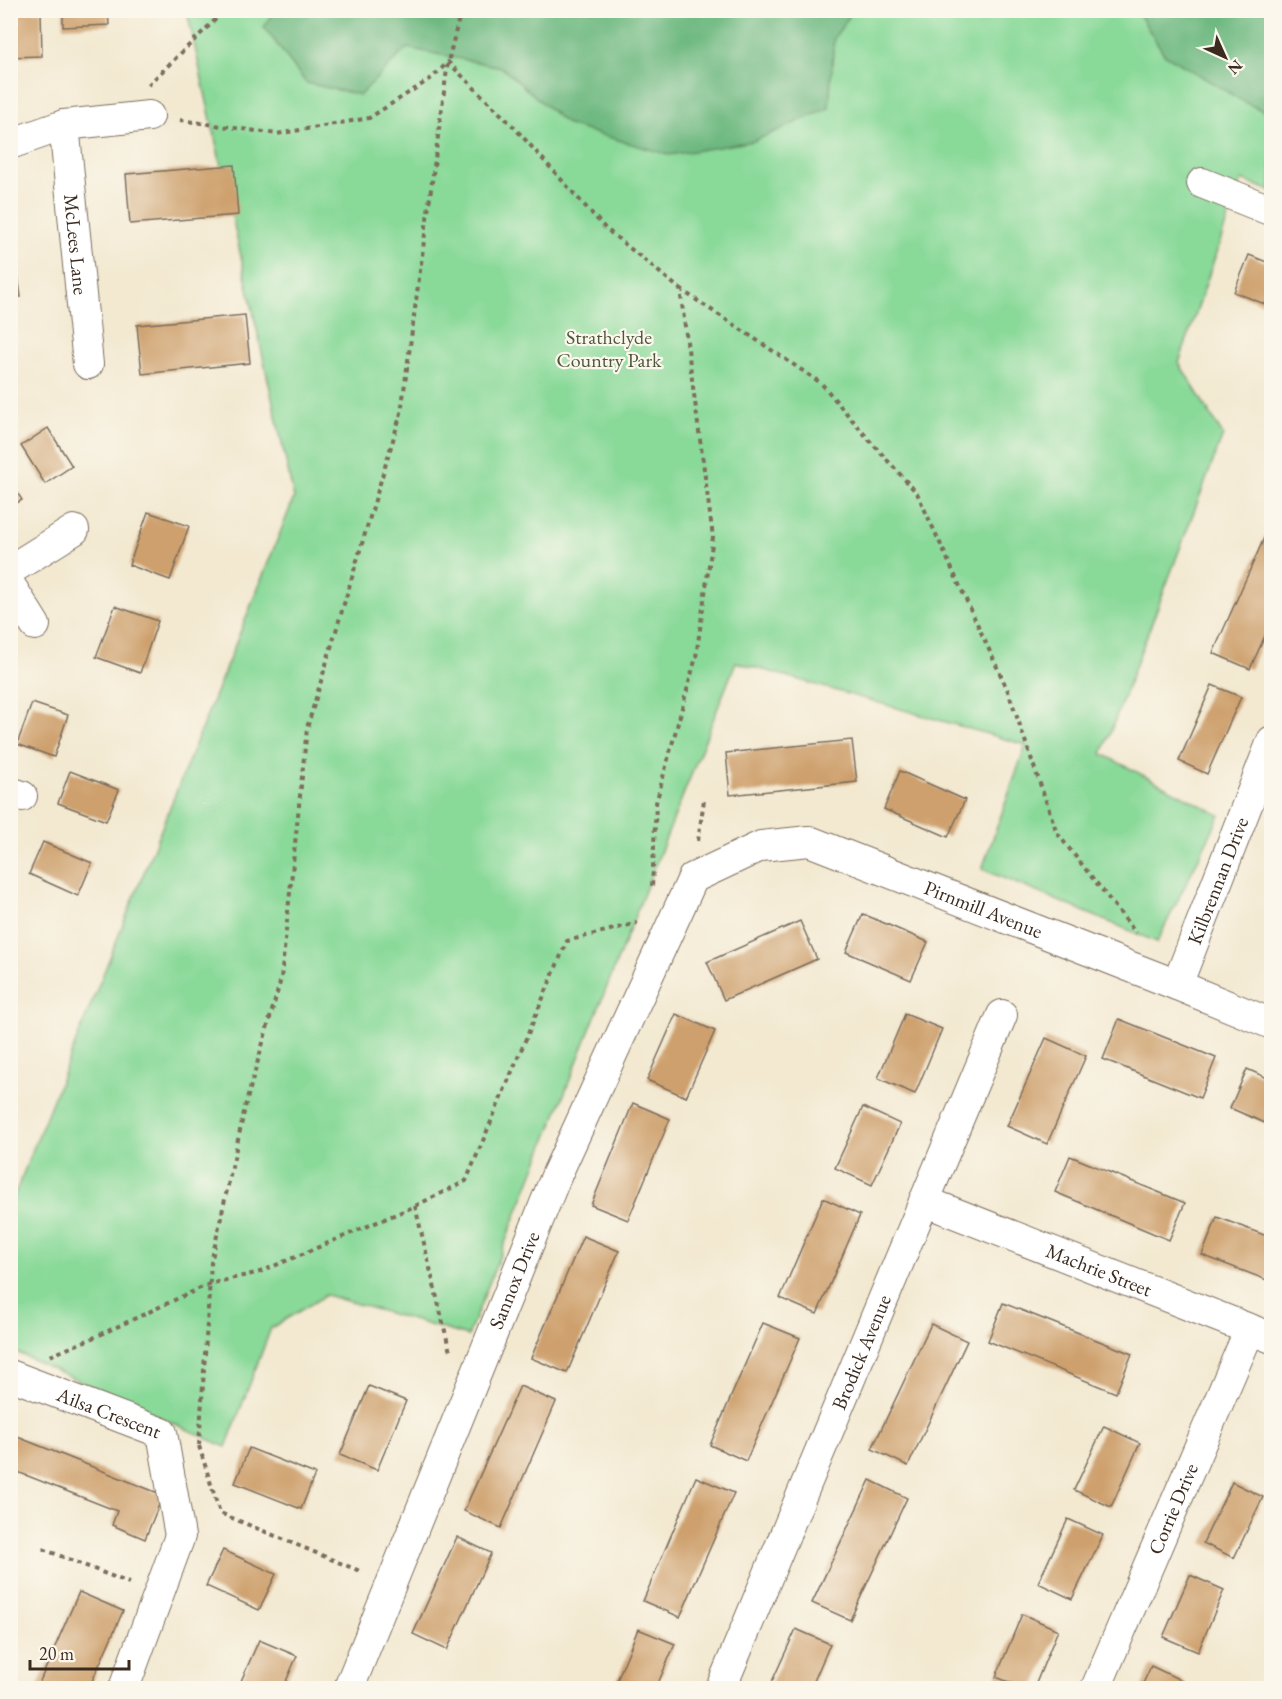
<svg xmlns="http://www.w3.org/2000/svg" width="1282" height="1699" viewBox="0 0 1282 1699" font-family="'EB Garamond',serif">
	<style>
		.green { fill: #89d999; stroke: #62825c; stroke-width: 1.5 }
		.forest { fill: #6eb981; stroke: #547250; stroke-width: 1.5 }
		.building { fill: #cea06d }
		.lines { fill: none; stroke-linecap: round; stroke-linejoin: round }
		.street-casing { stroke: #7b6d5d; stroke-width: 32 }
		.path { stroke: #7b6d5d; stroke-width: 4; stroke-dasharray: 4.5 4.5; stroke-linecap: butt }
		.street { stroke: #fff; stroke-width: 30 }
		.labels { text-anchor: middle; stroke-width: 4.5; stroke-linejoin: round; paint-order: stroke }
		.street-label { font-size: 20px; fill: #3b2a1e; stroke: #fbf7ec }
		.park-label { font-size: 20px; fill: #4e563d; stroke: #fbf7ec }
	</style>
	<rect width="100%" height="100%" fill="#fbf7ec"/>
	<filter id="ink" filterUnits="userSpaceOnUse"><feTurbulence type="fractalNoise" baseFrequency=".0167" numOctaves="2"/><feDisplacementMap in="SourceGraphic" scale="12" xChannelSelector="R" yChannelSelector="G"/><feConvolveMatrix kernelMatrix="1 2 1 2 8 2 1 2 1" color-interpolation-filters="sRGB"/></filter>
	<filter id="wash" filterUnits="userSpaceOnUse"><feTurbulence type="fractalNoise" baseFrequency=".008" numOctaves="4" result="noise"/><feDisplacementMap in="SourceGraphic" scale="24" xChannelSelector="R" yChannelSelector="G"/><feGaussianBlur stdDeviation="1.35" result="paint"/><feColorMatrix in="noise" values="0 0 0 0 0 0 0 0 0 0 0 0 0 0 0 0 0 1.4 0 .05"/><feComposite in="paint" operator="in"/></filter>
	<g filter="url(#wash)">
		<rect width="100%" height="100%" fill="#f3e9d1"/>
		<polygon class="green" points="187,11 1271,11 1271,191 1241,180 1179,363 1223,435 1102,754 1220,815 1157,942 982,869 1026,745 736,662 468,1336 326,1295 271,1328 226,1447 11,1350 11,1204 294,498"/>
		<g class="forest">
			<polygon points="274,10 853,10 853,11 834,38 829,108 754,141 669,155 568,125 501,67 407,48 360,95 306,83 264,27"/>
			<polygon points="1137,11 1271,11 1271,114 1246,103 1164,54"/>
		</g>
		<g id="blocks">
			<g class="building">
				<polygon points="63,10 108,10 109,25 63,27"/>
				<polygon points="41,11 42,56 10,57 10,12"/>
				<polygon points="234,165 238,215 130,224 126,174"/>
				<polygon points="10,213 12,213 14,230 10,230"/>
				<polygon points="15,254 21,297 10,298 10,255"/>
				<polygon points="1249,255 1272,264 1272,307 1234,292"/>
				<polygon points="245,315 250,363 142,374 137,325"/>
				<polygon points="48,428 72,466 45,484 21,446"/>
				<polygon points="10,481 22,500 10,507"/>
				<polygon points="148,512 189,526 170,580 129,565"/>
				<polygon points="1265,536 1272,539 1272,620 1250,669 1213,653"/>
				<polygon points="115,606 158,621 140,673 96,657"/>
				<polygon points="1212,685 1241,697 1207,774 1179,761"/>
				<polygon points="32,703 68,715 54,757 17,744"/>
				<polygon points="852,740 857,782 730,795 726,753"/>
				<polygon points="70,771 119,790 106,821 58,803"/>
				<polygon points="900,771 965,800 948,837 884,809"/>
				<polygon points="43,842 92,863 78,896 29,874"/>
				<polygon points="863,914 928,942 911,980 846,952"/>
				<polygon points="800,921 817,959 724,1000 707,962"/>
				<polygon points="676,1014 715,1031 686,1097 647,1080"/>
				<polygon points="905,1014 942,1029 915,1094 878,1078"/>
				<polygon points="1119,1019 1216,1058 1200,1098 1103,1059"/>
				<polygon points="1046,1038 1086,1056 1047,1144 1007,1126"/>
				<polygon points="1247,1069 1272,1080 1272,1126 1230,1108"/>
				<polygon points="633,1103 670,1119 628,1220 591,1205"/>
				<polygon points="863,1107 900,1124 872,1185 835,1168"/>
				<polygon points="1070,1156 1185,1203 1169,1240 1055,1192"/>
				<polygon points="823,1198 860,1215 817,1314 780,1298"/>
				<polygon points="1217,1217 1272,1238 1272,1282 1202,1255"/>
				<polygon points="583,1236 619,1251 567,1373 531,1358"/>
				<polygon points="1003,1303 1132,1354 1116,1393 988,1341"/>
				<polygon points="763,1323 800,1338 746,1461 710,1445"/>
				<polygon points="931,1324 967,1341 908,1466 872,1449"/>
				<polygon points="369,1386 406,1401 377,1470 340,1455"/>
				<polygon points="520,1386 556,1402 501,1528 464,1511"/>
				<polygon points="1104,1426 1140,1443 1111,1507 1074,1490"/>
				<polygon points="10,1434 163,1495 145,1539 112,1525 117,1511 10,1469"/>
				<polygon points="249,1448 315,1474 301,1509 235,1483"/>
				<polygon points="696,1477 734,1493 680,1617 643,1601"/>
				<polygon points="870,1480 907,1498 850,1620 812,1603"/>
				<polygon points="1232,1482 1263,1497 1234,1558 1203,1543"/>
				<polygon points="1068,1519 1103,1535 1072,1599 1038,1583"/>
				<polygon points="457,1537 491,1553 447,1650 413,1634"/>
				<polygon points="223,1550 276,1574 259,1610 206,1586"/>
				<polygon points="1190,1575 1224,1590 1198,1652 1163,1637"/>
				<polygon points="79,1592 123,1611 89,1688 37,1688"/>
				<polygon points="1022,1614 1058,1630 1034,1688 1024,1688 996,1677"/>
				<polygon points="638,1629 675,1644 656,1688 614,1688"/>
				<polygon points="796,1629 830,1644 811,1688 769,1688"/>
				<polygon points="259,1640 297,1656 283,1688 238,1688"/>
				<polygon points="1151,1666 1185,1682 1182,1688 1141,1688"/>
			</g>
		</g>
	</g>
	<g filter="url(#ink)">
		<use href="#blocks" fill-opacity="0" stroke="#7b6d5d" stroke-width="1.5"/>
		<g class="lines">
			<defs>
				<g id="street">
					<path id="s1" d="M64,125L88,364"/>
					<polyline points="10,144 64,125 149,116"/>
					<polyline points="1202,183 1272,211"/>
					<polyline points="10,570 74,530"/>
					<polyline points="10,585 35,625"/>
					<polyline points="10,792 22,796"/>
					<path id="s2" d="M1177,985L1272,741"/>
					<path id="s3" d="M924,1201L1272,1338"/>
					<path id="s4" d="M10,1375L162,1433L180,1536L124,1688"/>
					<path id="s5" d="M349,1688L557,1174L693,878L761,846L809,841L1177,985L1272,1024"/>
					<path id="s6" d="M721,1688L1002,1015"/>
					<path id="s7" d="M1096,1688L1250,1329"/>
				</g>
			</defs>
			<use href="#street" class="street-casing"/>
			<g class="path">
				<polyline points="148,85 215,20 221,10"/>
				<polyline points="180,120 277,134 369,118 432,78 448,62 512,125 605,228 680,289 713,537 696,657 656,803 652,888"/>
				<polyline points="680,289 821,383 870,441 917,493 1008,691 1057,833 1136,933"/>
				<polyline points="698,841 704,800"/>
				<polyline points="415,1206 450,1352"/>
				<polyline points="50,1356 95,1337 209,1284 260,1272 415,1206 466,1181 567,941 637,923"/>
				<polyline points="199,1445 211,1263 246,1103 281,979 307,728 401,413 448,62 461,10"/>
				<polyline points="199,1446 220,1513 362,1572"/>
				<polyline points="43,1549 129,1583"/>
			</g>
			<use href="#street" class="street"/>
		</g>
	</g>
	<g class="labels">
		<g class="street-label">
			<text dy="7" stroke="none"><textPath href="#s1" startOffset="120">McLees Lane</textPath></text>
			<text dy="7" stroke="none"><textPath href="#s2" startOffset="112">Kilbrennan Drive</textPath></text>
			<text dy="7" stroke="none"><textPath href="#s5" startOffset="1191">Pirnmill Avenue</textPath></text>
			<text dy="7" stroke="none"><textPath href="#s3" startOffset="188">Machrie Street</textPath></text>
			<text dy="7" stroke="none"><textPath href="#s5" startOffset="440">Sannox Drive</textPath></text>
			<text dy="7" stroke="none"><textPath href="#s6" startOffset="364">Brodick Avenue</textPath></text>
			<text dy="7" stroke="none"><textPath href="#s4" startOffset="106">Ailsa Crescent</textPath></text>
			<text dy="7" stroke="none"><textPath href="#s7" startOffset="195">Corrie Drive</textPath></text>
		</g>
		<g class="park-label">
			<text x="609" y="344">Strathclyde<tspan x="609" dy="23">Country Park</tspan></text>
		</g>
	</g>
	<rect width="1282" height="1699" fill="none" stroke="#fbf7ec" stroke-width="36"/>
	<g transform="translate(1225 57) rotate(135)" stroke="#fbf7ec" stroke-width="4.5" paint-order="stroke">
	<path d="M0-4.5L10 22L0 15L-10 22Z" fill="#3b2a1e"/>
	<text y="-9" font-size="16" font-weight="bold" text-anchor="middle" fill="#3b2a1e">N</text>
	</g>
	<path d="M30 1660v9h99v-9" fill="none" stroke="#3b2a1e" stroke-width="3"/>
	<text x="39" y="1660" font-size="18" fill="#3b2a1e" stroke="#fbf7ec" stroke-width="4.5" paint-order="stroke">20 m</text>
</svg>
